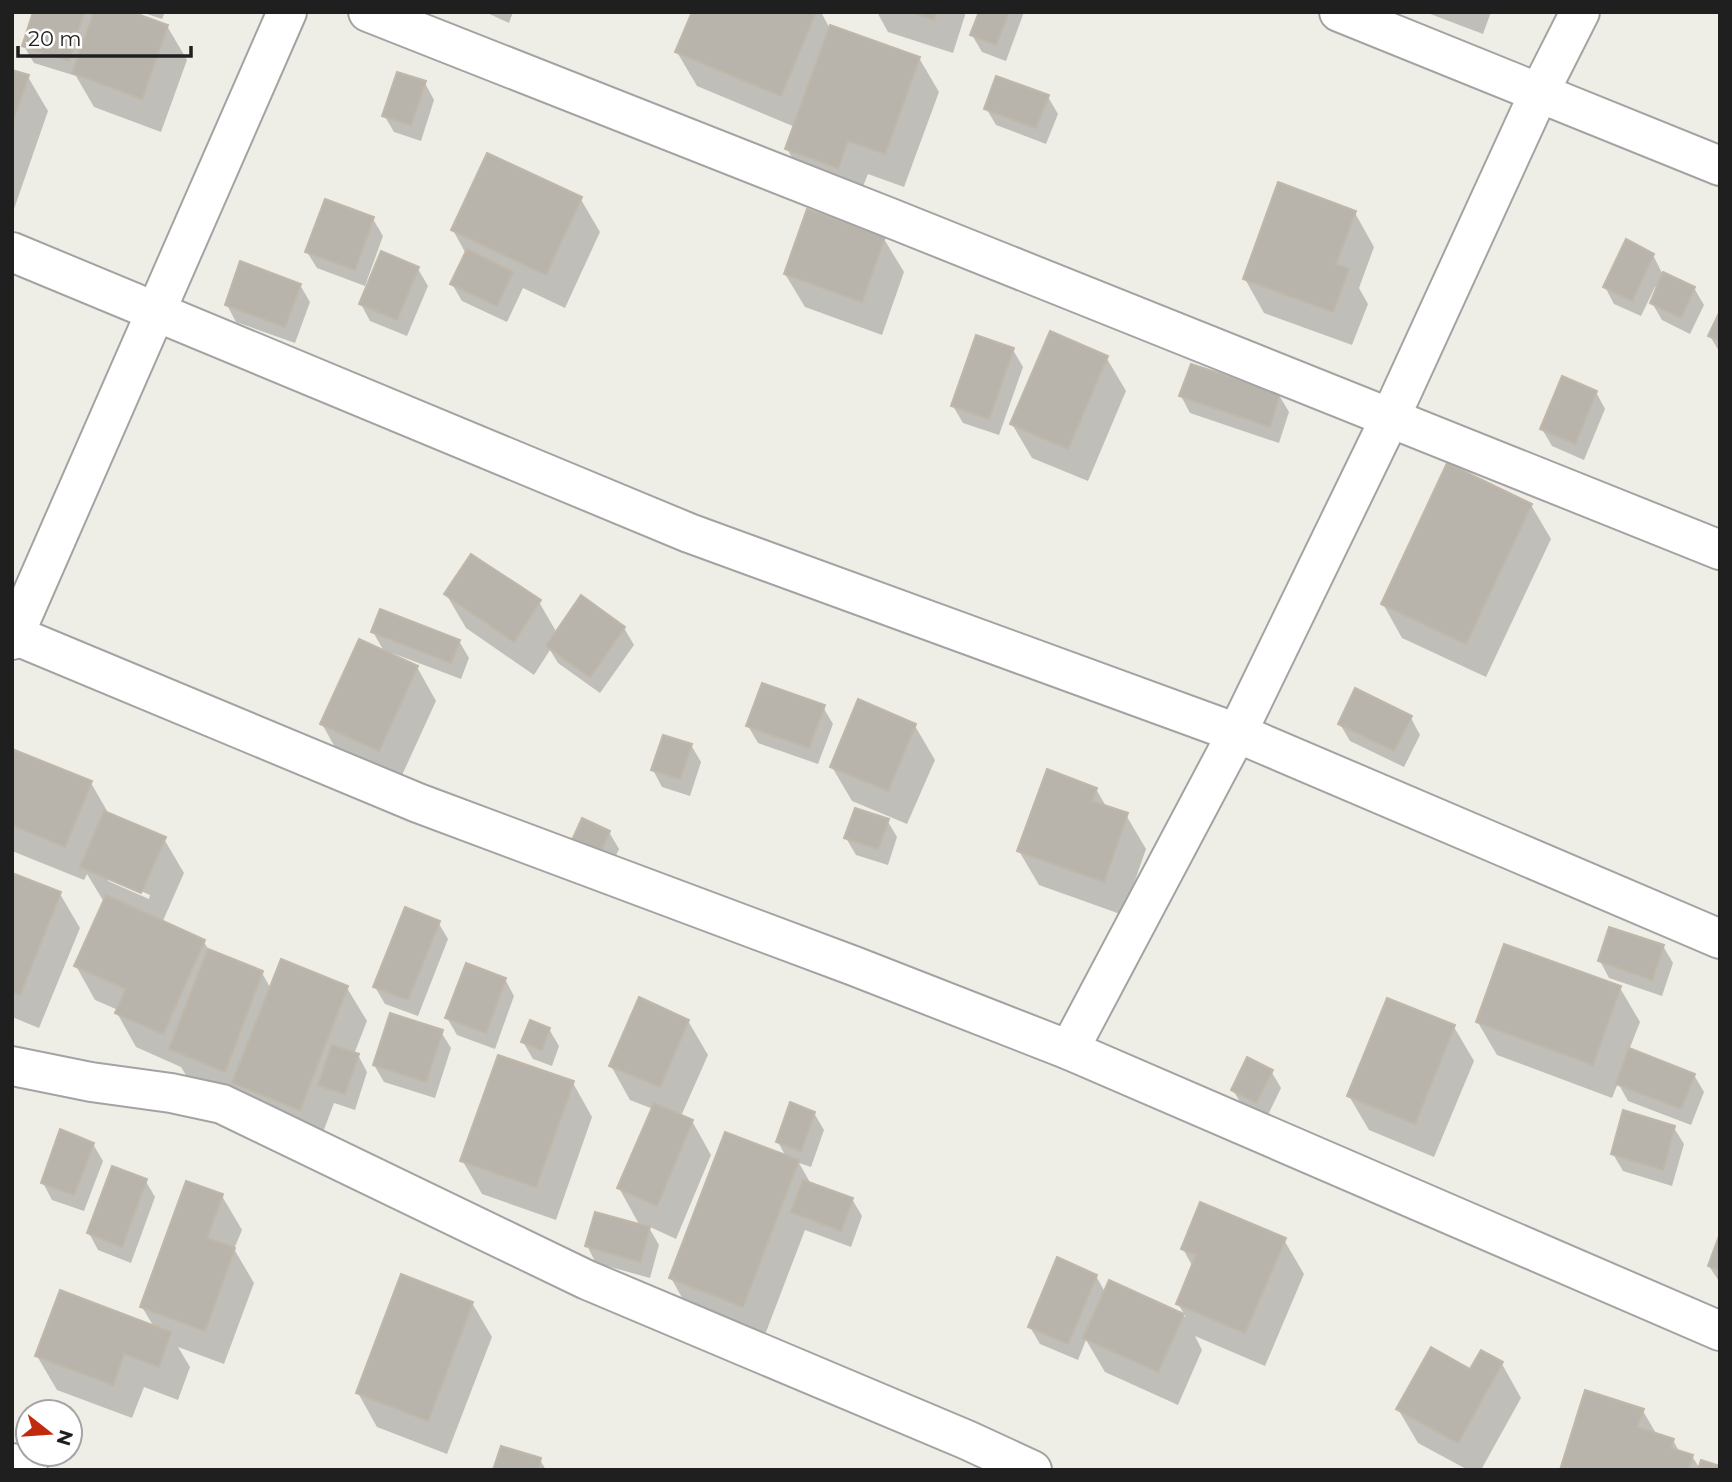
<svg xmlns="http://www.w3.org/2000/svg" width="1732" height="1482" viewBox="0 0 1732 1482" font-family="Montserrat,sans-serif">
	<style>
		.shadow { fill: #0003; fill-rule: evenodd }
		.building { fill: #b8b4ac; stroke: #c0b7a9; stroke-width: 2 }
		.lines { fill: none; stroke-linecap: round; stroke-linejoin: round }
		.street-casing { stroke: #a3a3a3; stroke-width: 42 }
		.street { stroke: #fff; stroke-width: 38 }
	</style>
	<rect width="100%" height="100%" fill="#efeee6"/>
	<g class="shadow">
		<polygon points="35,12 96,12 167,26 187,60 161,132 94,107 76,76 34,63 24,46"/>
		<polygon points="141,12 165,12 162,19"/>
		<polygon points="485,12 513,12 509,23"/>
		<polygon points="694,12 821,12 829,27 919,58 939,92 904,187 868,174 857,201 807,183 787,149 795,127 697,86 677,52"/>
		<polygon points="877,12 966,12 953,53 888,32"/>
		<polygon points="981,12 1024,12 1006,61 982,52 972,35"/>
		<polygon points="1425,12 1491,12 1483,34"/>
		<polygon points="12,71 28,77 48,111 13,212"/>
		<polygon points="425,83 434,100 421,141 394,132 384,115"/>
		<polygon points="1048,97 1058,114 1046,144 996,125 986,108"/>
		<polygon points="580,198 600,232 565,308 523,288 507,322 462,301 452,284 466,254 453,230"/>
		<polygon points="1355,213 1374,247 1359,288 1368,304 1352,345 1264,313 1245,279"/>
		<polygon points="373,219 383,236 365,286 317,268 307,252"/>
		<polygon points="884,239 904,272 882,335 805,307 785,274"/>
		<polygon points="1653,255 1662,273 1694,288 1704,305 1690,334 1662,320 1652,303 1658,288 1655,287 1641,316 1614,304 1605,287"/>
		<polygon points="418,269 428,286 407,336 370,321 361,304"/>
		<polygon points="300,285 310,302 295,343 236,322 227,305"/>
		<polygon points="1720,315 1720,353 1710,336"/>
		<polygon points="1013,350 1023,367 999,435 963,423 953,406"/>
		<polygon points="1106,357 1126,391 1088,481 1032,458 1012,424"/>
		<polygon points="1596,392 1605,409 1584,460 1552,446 1542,429"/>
		<polygon points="1279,395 1289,412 1279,443 1190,413 1181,396"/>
		<polygon points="1531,505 1551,539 1486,677 1402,638 1383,604"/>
		<polygon points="446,594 539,602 557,633 624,628 634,645 600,693 558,663 550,650 534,675 466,628"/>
		<polygon points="373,632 459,641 469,658 461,679 392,653 391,655 417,667 436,701 398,784 341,758 322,724 385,653"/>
		<polygon points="823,707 833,724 818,764 758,743 748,726"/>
		<polygon points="1411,718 1420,735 1404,767 1350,741 1340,724"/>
		<polygon points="915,726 935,760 907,824 852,801 832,767"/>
		<polygon points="691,745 701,762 690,796 662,787 653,770"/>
		<path d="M12,751L91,783L110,816L164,839L184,873L162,923L204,942L210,952L262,973L271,989L347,988L367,1021L354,1054L358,1055L367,1072L355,1110L334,1103L319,1143L191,1083L181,1067L136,1047L117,1013L118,1010L95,1000L76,966L104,902L87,874L84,880L12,851ZM108,877L150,895L149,899L108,881Z"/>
		<polygon points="1096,789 1107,808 1126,815 1146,849 1123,915 1039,885 1019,851"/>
		<polygon points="887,820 897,837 888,865 856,855 846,838"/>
		<polygon points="609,832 619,849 605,879 579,868"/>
		<polygon points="12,875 60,894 80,928 39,1028 12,1017"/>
		<polygon points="438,922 448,939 418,1016 385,1004 375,987"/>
		<polygon points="1663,946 1673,963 1662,996 1609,978 1600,961"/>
		<polygon points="505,979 514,996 495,1049 457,1035 447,1018"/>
		<polygon points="1620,988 1640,1022 1629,1050 1694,1075 1704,1092 1691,1125 1628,1101 1618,1083 1612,1098 1497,1055 1477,1021"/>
		<polygon points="688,1021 708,1055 681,1116 692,1121 711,1155 676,1239 648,1226 659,1245 650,1278 596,1263 587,1246 640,1226 619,1188 653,1109 630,1100 611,1066"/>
		<polygon points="1454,1027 1474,1061 1434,1157 1369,1130 1349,1096"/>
		<polygon points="549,1029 559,1046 552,1066 533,1059 523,1042"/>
		<polygon points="441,1032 451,1048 435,1098 384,1082 374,1065"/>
		<polygon points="1271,1071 1281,1088 1266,1119 1243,1107 1233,1090"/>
		<polygon points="573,1083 592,1117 556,1220 482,1194 462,1160"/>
		<polygon points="814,1113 824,1130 811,1167 799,1163 811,1184 852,1199 862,1216 851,1247 805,1230 763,1340 690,1312 671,1278 786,1157 778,1142"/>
		<polygon points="1674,1128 1684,1144 1672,1186 1623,1171 1613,1154"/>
		<polygon points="93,1144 103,1161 84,1211 52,1200 43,1183"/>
		<polygon points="145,1180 155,1197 131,1263 98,1250 89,1233"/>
		<polygon points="222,1196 242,1230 234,1249 254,1283 224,1364 178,1347 190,1367 178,1400 144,1387 132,1418 57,1390 37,1356 154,1327 142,1307"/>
		<polygon points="1720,1239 1720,1283 1709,1266"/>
		<polygon points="1284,1240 1304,1274 1265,1366 1195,1336 1202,1350 1178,1405 1105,1372 1086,1340 1078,1360 1040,1344 1030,1327 1096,1276 1105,1292 1110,1283 1186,1317 1178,1304 1193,1267 1183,1249"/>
		<polygon points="472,1303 492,1337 447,1454 377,1427 358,1393"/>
		<polygon points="1502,1364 1521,1398 1481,1470 1468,1470 1418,1443 1398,1409"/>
		<polygon points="1643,1411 1657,1435 1673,1440 1680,1453 1692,1456 1700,1469 1720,1470 1562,1470"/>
		<polygon points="540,1460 546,1470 495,1470"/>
	</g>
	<g class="building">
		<polygon points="33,12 84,12 69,61 22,46"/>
		<polygon points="94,12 132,12 168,25 142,99 72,73"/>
		<polygon points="692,12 816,12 781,96 675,52"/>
		<polygon points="911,12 936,12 934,20"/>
		<polygon points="979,12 1009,12 996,45 970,35"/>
		<polygon points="830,25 920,57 885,154 848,141 838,168 785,149"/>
		<polygon points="12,70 29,75 12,124"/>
		<polygon points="397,72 426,81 411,125 382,116"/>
		<polygon points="996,76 1049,95 1036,128 984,109"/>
		<polygon points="487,153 582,197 546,275 451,230"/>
		<polygon points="1278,182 1356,211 1336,264 1349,269 1333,312 1243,279"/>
		<polygon points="325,199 374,217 355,270 305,252"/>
		<polygon points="807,209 885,237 862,302 784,274"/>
		<polygon points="1626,239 1654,254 1632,301 1603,287"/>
		<polygon points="467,249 513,272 497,306 450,284"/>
		<polygon points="381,251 419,267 397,320 359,304"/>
		<polygon points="240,261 301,284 285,327 225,305"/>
		<polygon points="1663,272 1695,287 1681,318 1650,303"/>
		<polygon points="1720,311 1720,341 1708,336"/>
		<polygon points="1050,331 1108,356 1068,449 1010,424"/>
		<polygon points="976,335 1014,348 989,419 951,406"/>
		<polygon points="1191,364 1280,393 1270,427 1179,396"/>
		<polygon points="1562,376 1597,391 1575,444 1540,429"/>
		<polygon points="1447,463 1532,504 1466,644 1381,604"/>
		<polygon points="471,554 541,600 514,642 444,594"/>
		<polygon points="581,595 625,627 590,677 546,646"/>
		<polygon points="380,609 460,640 451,663 371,632"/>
		<polygon points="359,639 418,666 379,751 320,724"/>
		<polygon points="762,683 825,705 809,748 746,726"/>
		<polygon points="1355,688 1412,716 1394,751 1338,724"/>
		<polygon points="858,699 916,724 888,791 830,767"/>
		<polygon points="663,735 692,744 680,779 651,770"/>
		<polygon points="12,749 92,781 65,847 12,825"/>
		<polygon points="1047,769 1097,788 1092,801 1128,813 1104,882 1017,851"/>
		<polygon points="855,808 889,819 878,849 844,838"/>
		<polygon points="104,811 166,837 141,893 80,867"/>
		<polygon points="582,818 610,831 595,864 567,851"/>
		<polygon points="12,873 61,892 20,995 12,992"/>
		<polygon points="106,895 205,940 163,1034 115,1013 126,989 74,966"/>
		<polygon points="405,907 440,921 408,1000 373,987"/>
		<polygon points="1609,927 1664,945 1652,980 1598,961"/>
		<polygon points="1504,944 1621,986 1593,1065 1476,1022"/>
		<polygon points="208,949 263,971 225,1072 169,1049"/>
		<polygon points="281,959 348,986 300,1110 232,1083"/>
		<polygon points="466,963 506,978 486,1033 445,1018"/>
		<polygon points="639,997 689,1020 660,1087 609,1066"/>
		<polygon points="1387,998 1455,1025 1415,1124 1347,1096"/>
		<polygon points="390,1013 443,1030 426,1082 373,1065"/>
		<polygon points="530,1020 550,1028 542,1050 521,1042"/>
		<polygon points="332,1045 359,1054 345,1094 318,1085"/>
		<polygon points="1629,1048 1695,1074 1681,1109 1616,1084"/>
		<polygon points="498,1055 574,1081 536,1187 460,1161"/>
		<polygon points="1247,1057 1273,1070 1256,1103 1231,1090"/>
		<polygon points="790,1102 815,1112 801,1151 776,1142"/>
		<polygon points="654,1103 693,1120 657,1206 617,1188"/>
		<polygon points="1623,1110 1675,1126 1663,1170 1611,1154"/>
		<polygon points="60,1129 94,1143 74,1195 41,1183"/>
		<polygon points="725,1132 799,1160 743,1307 669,1278"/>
		<polygon points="112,1166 147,1179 122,1247 87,1233"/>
		<polygon points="803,1180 853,1198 841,1231 791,1212"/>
		<polygon points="186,1181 223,1194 207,1238 235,1248 205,1331 140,1307"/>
		<polygon points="1200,1202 1286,1238 1245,1333 1176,1304 1196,1255 1181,1249"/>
		<polygon points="595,1212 650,1227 640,1262 585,1246"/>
		<polygon points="1719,1236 1720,1237 1720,1270 1708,1266"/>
		<polygon points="1057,1257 1097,1275 1068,1344 1028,1327"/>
		<polygon points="401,1274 473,1302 428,1421 356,1393"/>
		<polygon points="1109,1280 1184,1314 1158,1372 1083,1338"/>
		<polygon points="60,1290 171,1332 159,1367 124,1354 113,1385 35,1356"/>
		<polygon points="1431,1347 1470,1369 1481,1350 1503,1362 1458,1443 1396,1409"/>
		<polygon points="1585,1390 1644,1409 1637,1427 1674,1439 1671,1448 1693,1455 1688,1470 1560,1470"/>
		<polygon points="501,1446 541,1458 538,1470 493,1470"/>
		<polygon points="1701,1460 1720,1466 1720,1470 1698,1470"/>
	</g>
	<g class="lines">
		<defs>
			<g id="street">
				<polyline points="368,12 888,217 1720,550"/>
				<polyline points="1339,12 1720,166"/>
				<polyline points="12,252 689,533 1237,733 1720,939"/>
				<polyline points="12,634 418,803 854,966 1069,1050 1720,1331"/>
				<polyline points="12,640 287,12"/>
				<polyline points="1069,1050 1237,733 1390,418 1539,93 1580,12"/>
				<polyline points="12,1066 91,1082 171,1093 222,1104 587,1280 967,1440 1032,1470"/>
				<polyline points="12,1463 28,1470"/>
			</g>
		</defs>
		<use href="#street" class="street-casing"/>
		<use href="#street" class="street"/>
	</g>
	<rect width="1732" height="1482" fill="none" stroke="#1f1f1f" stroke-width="28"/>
	<g transform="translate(49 1433) rotate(107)"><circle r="33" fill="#ffffff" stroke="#a5a5a5" stroke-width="2"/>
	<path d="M0-5L12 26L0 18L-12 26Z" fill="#c12b0d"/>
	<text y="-10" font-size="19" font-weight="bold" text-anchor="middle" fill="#1f1f1f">N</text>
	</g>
	<path d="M18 46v10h173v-10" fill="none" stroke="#1f1f1f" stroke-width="3.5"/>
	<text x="28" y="46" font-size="21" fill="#1f1f1f" stroke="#ffffff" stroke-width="5" paint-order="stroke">20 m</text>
</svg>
